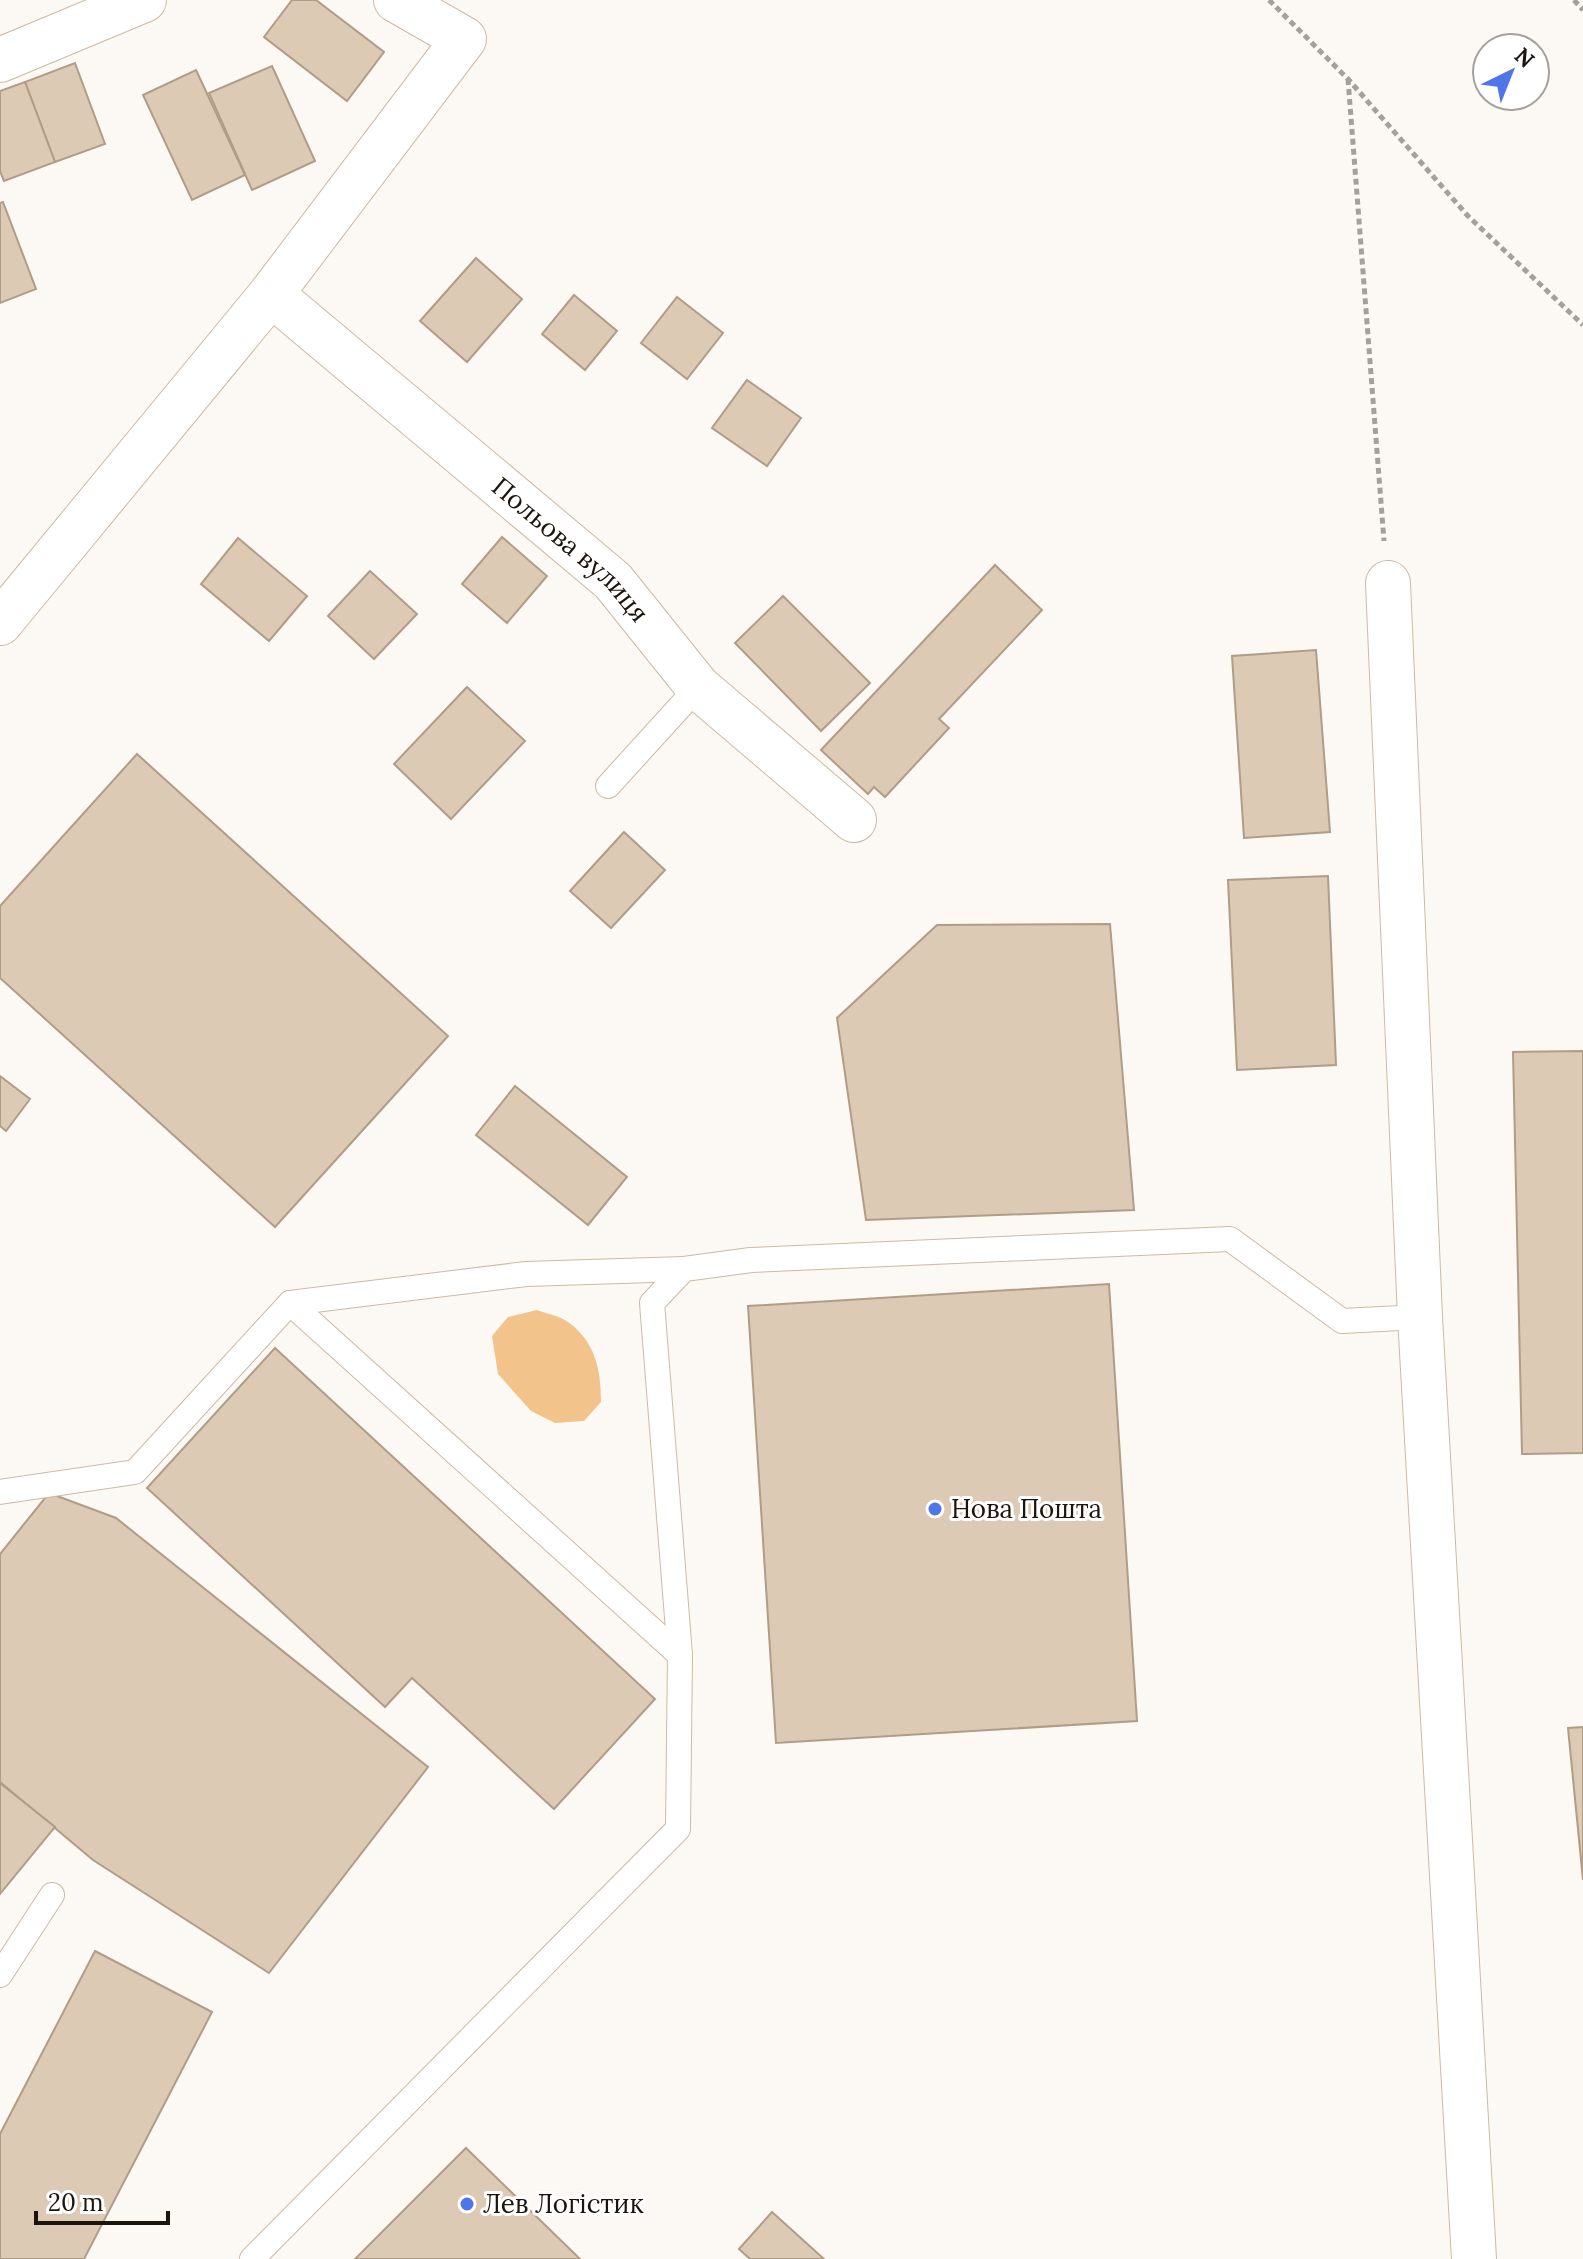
<svg xmlns="http://www.w3.org/2000/svg" width="1583" height="2259" viewBox="0 0 1583 2259" font-family="Lora,serif">
	<style>
		.green { fill: #f2c38b }
		.building { fill: #ddcab4; stroke: #af9d87; stroke-width: 2 }
		.lines { fill: none; stroke-linecap: round; stroke-linejoin: round }
		.service-casing { stroke: #cdbaa4; stroke-width: 26 }
		.minor-casing { stroke: #cdbaa4; stroke-width: 46 }
		.path { stroke: #a5a09a; stroke-width: 5; stroke-dasharray: 6 4; stroke-linecap: butt }
		.service { stroke: #fff; stroke-width: 24 }
		.minor { stroke: #fff; stroke-width: 44 }
		.poi-dot { fill: #4f75e9; stroke: #fff; stroke-width: 3 }
		.labels { text-anchor: middle; stroke-width: 6; stroke-linejoin: round; paint-order: stroke }
		.street-label { font-size: 26px; fill: #1c150d; stroke: #fff }
		.poi-label { font-size: 26px; fill: #1c150d; stroke: #fff; text-anchor: start }
	</style>
	<rect width="100%" height="100%" fill="#fcf8f3"/>
	<path class="green" d="M537,1310C547,1314 560,1316 568,1322C596,1342 601,1371 601,1402L584,1421L555,1423L531,1411L498,1374L492,1336L508,1317Z"/>
	<g class="building">
		<polygon points="292,0 316,0 384,52 347,101 264,37"/>
		<polygon points="75,63 105,144 55,162 25,82"/>
		<polygon points="272,66 315,161 252,190 209,93"/>
		<polygon points="196,70 245,175 192,200 143,95"/>
		<polygon points="25,82 55,162 4,181 0,171 0,91"/>
		<polygon points="3,202 36,289 0,303 0,203"/>
		<polygon points="476,258 522,299 467,362 420,321"/>
		<polygon points="574,295 617,331 585,370 542,334"/>
		<polygon points="677,297 723,333 687,379 641,343"/>
		<polygon points="747,380 801,418 767,466 712,428"/>
		<polygon points="502,537 547,576 507,623 462,584"/>
		<polygon points="238,538 307,596 269,641 201,584"/>
		<polygon points="995,565 1042,610 939,719 949,728 885,797 874,787 868,794 821,750"/>
		<polygon points="370,571 417,614 374,659 328,616"/>
		<polygon points="783,596 870,683 821,731 735,643"/>
		<polygon points="1316,650 1330,832 1244,838 1232,656"/>
		<polygon points="467,687 525,741 451,819 394,764"/>
		<polygon points="137,754 448,1036 275,1227 0,978 0,906"/>
		<polygon points="624,832 665,870 611,928 570,891"/>
		<polygon points="1328,876 1336,1065 1237,1070 1228,880"/>
		<polygon points="1110,924 1134,1210 866,1220 837,1018 937,925"/>
		<polygon points="1583,1051 1583,1453 1522,1454 1513,1052"/>
		<polygon points="0,1076 30,1099 6,1131 0,1126"/>
		<polygon points="515,1086 627,1177 588,1225 476,1135"/>
		<polygon points="1109,1284 1137,1721 776,1743 748,1306"/>
		<polygon points="275,1348 655,1699 554,1809 412,1678 385,1707 147,1488"/>
		<polygon points="49,1493 116,1518 428,1767 269,1973 93,1860 0,1782 0,1554"/>
		<polygon points="1583,1727 1583,1880 1568,1728"/>
		<polygon points="0,1783 55,1827 0,1894"/>
		<polygon points="95,1951 212,2012 84,2259 0,2259 0,2134"/>
		<polygon points="466,2148 580,2259 355,2259"/>
		<polygon points="772,2212 824,2259 750,2259 739,2249"/>
	</g>
	<g class="lines">
		<defs>
			<g id="service">
				<polyline points="608,786 698,687"/>
				<polyline points="290,1303 680,1655"/>
				<polyline points="0,1492 135,1472 290,1303 526,1274 684,1269"/>
				<polyline points="0,1975 52,1895"/>
				<polyline points="252,2259 678,1829 680,1655 652,1303 684,1269 751,1260 1230,1239 1342,1321 1420,1317"/>
			</g>
			<g id="minor">
				<polyline points="0,60 144,0"/>
				<path id="s1" d="M271,294L613,581L698,687L854,820"/>
				<polyline points="1388,583 1420,1317 1474,2259"/>
				<polyline points="0,623 271,294 464,39 396,0"/>
			</g>
		</defs>
		<use href="#service" class="service-casing"/>
		<use href="#minor" class="minor-casing"/>
		<g class="path">
			<polyline points="1269,0 1348,79 1467,215 1583,325"/>
			<polyline points="1574,0 1583,10"/>
			<polyline points="1348,79 1384,541"/>
		</g>
		<use href="#service" class="service"/>
		<use href="#minor" class="minor"/>
	</g>
	<g class="poi-dot">
		<circle cx="935" cy="1509" r="8"/>
		<circle cx="467" cy="2204" r="8"/>
	</g>
	<g class="labels">
		<g class="street-label">
			<text dy="9" stroke="none"><textPath href="#s1" startOffset="394">Польова вулиця</textPath></text>
		</g>
		<g class="poi-label">
			<text x="951" y="1518">Нова Пошта</text>
			<text x="483" y="2213">Лев Логістик</text>
		</g>
	</g>
	<g transform="translate(1511 72) rotate(43)"><circle r="38" fill="#ffffff" stroke="#a4a19e" stroke-width="2"/>
	<path d="M0-6L14 30L0 20L-14 30Z" fill="#4f75e9"/>
	<text y="-12" font-size="22" font-weight="bold" text-anchor="middle" fill="#1c150d">N</text>
	</g>
	<path d="M36 2211v12h132v-12" fill="none" stroke="#1c150d" stroke-width="4"/>
	<text x="48" y="2211" font-size="24" fill="#1c150d" stroke="#ffffff" stroke-width="6" paint-order="stroke">20 m</text>
</svg>
